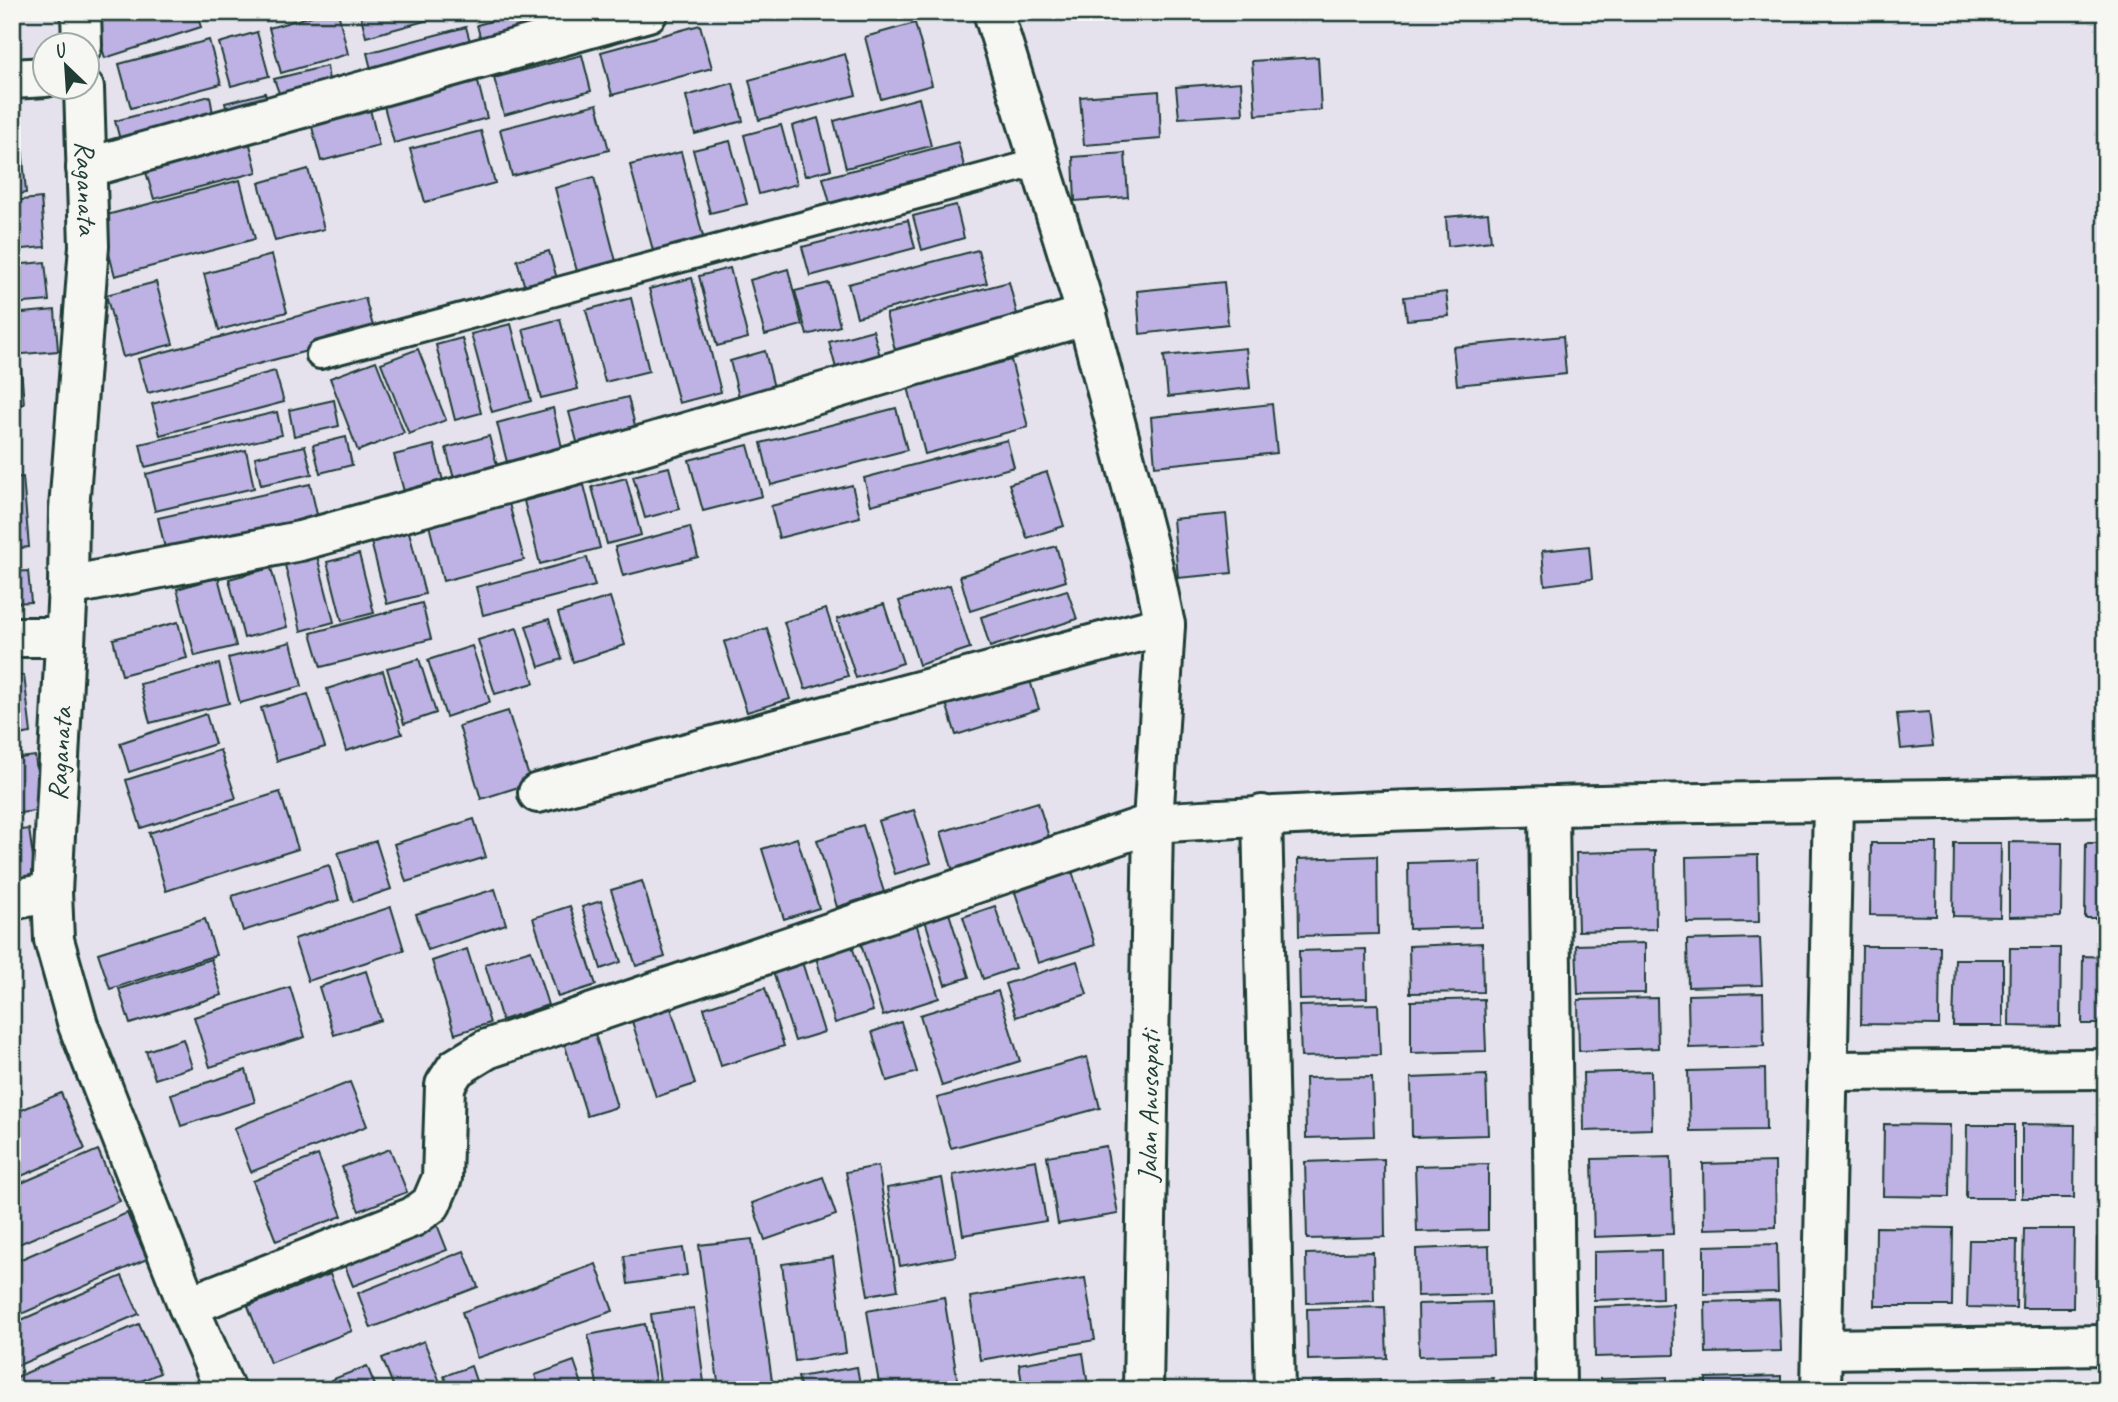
<svg xmlns="http://www.w3.org/2000/svg" width="2118" height="1402" viewBox="0 0 2118 1402" font-family="Caveat,sans-serif">
	<style>
		.building { fill: #bdb2e3; stroke: #1f3d34; stroke-width: 2 }
		.lines { fill: none; stroke-linecap: round; stroke-linejoin: round }
		.lane-casing { stroke: #1f3d34; stroke-width: 32 }
		.street-casing { stroke: #1f3d34; stroke-width: 44 }
		.lane { stroke: #f6f6f2; stroke-width: 26 }
		.street { stroke: #f6f6f2; stroke-width: 38 }
		.labels { text-anchor: middle; stroke-width: 6; stroke-linejoin: round; paint-order: stroke }
		.street-label { font-size: 28px; fill: #1f3d34; stroke: #f6f6f2 }
	</style>
	<rect width="100%" height="100%" fill="#e5e2ee"/>
	<filter id="ink" filterUnits="userSpaceOnUse"><feTurbulence type="fractalNoise" baseFrequency=".0143" numOctaves="2"/><feDisplacementMap in="SourceGraphic" scale="14" xChannelSelector="R" yChannelSelector="G"/><feConvolveMatrix kernelMatrix="1 2 1 2 8 2 1 2 1" color-interpolation-filters="sRGB"/></filter>
	<g filter="url(#ink)">
		<g class="building">
			<polygon points="91,12 196,12 201,27 105,58"/>
			<polygon points="215,12 242,12 218,20"/>
			<polygon points="326,12 338,12 348,54 281,73 269,28"/>
			<polygon points="360,12 458,12 366,37"/>
			<polygon points="524,12 531,12 539,41 485,56 477,25"/>
			<polygon points="547,12 587,12 552,33"/>
			<polygon points="915,23 932,85 881,99 865,37"/>
			<polygon points="700,25 712,68 612,95 601,52"/>
			<polygon points="466,27 475,59 375,85 367,53"/>
			<polygon points="257,32 269,76 231,86 219,43"/>
			<polygon points="209,40 221,84 131,108 119,64"/>
			<polygon points="845,54 856,95 759,120 749,80"/>
			<polygon points="582,55 591,91 504,115 494,78"/>
			<polygon points="1318,57 1321,110 1256,115 1252,61"/>
			<polygon points="327,66 331,96 284,107 274,79"/>
			<polygon points="475,70 487,118 394,143 381,95"/>
			<polygon points="1241,82 1243,114 1179,118 1176,87"/>
			<polygon points="733,83 743,121 695,134 686,96"/>
			<polygon points="1159,91 1161,139 1084,145 1080,97"/>
			<polygon points="265,93 270,113 230,124 225,103"/>
			<polygon points="210,96 215,126 123,151 115,121"/>
			<polygon points="367,97 379,146 321,161 308,112"/>
			<polygon points="919,98 931,146 846,168 834,121"/>
			<polygon points="597,104 609,150 512,176 500,129"/>
			<polygon points="818,118 831,169 805,176 792,126"/>
			<polygon points="781,125 797,184 759,194 744,135"/>
			<polygon points="481,131 495,183 425,202 410,149"/>
			<polygon points="249,141 257,172 154,199 145,169"/>
			<polygon points="730,141 747,204 710,213 693,150"/>
			<polygon points="958,142 967,178 833,214 823,178"/>
			<polygon points="22,145 26,193 12,195 12,146"/>
			<polygon points="681,152 704,240 654,254 630,165"/>
			<polygon points="1125,153 1128,197 1075,201 1073,157"/>
			<polygon points="308,169 324,229 275,241 259,183"/>
			<polygon points="594,177 618,269 579,279 555,188"/>
			<polygon points="240,180 255,239 115,276 99,217"/>
			<polygon points="41,198 45,247 12,250 12,201"/>
			<polygon points="956,205 964,238 922,250 913,216"/>
			<polygon points="1488,213 1491,241 1448,246 1446,217"/>
			<polygon points="908,220 915,248 810,276 802,247"/>
			<polygon points="978,250 987,283 857,317 848,284"/>
			<polygon points="549,251 558,282 526,291 517,260"/>
			<polygon points="272,255 287,312 219,330 204,274"/>
			<polygon points="45,262 49,301 12,304 12,265"/>
			<polygon points="730,268 748,338 717,346 699,276"/>
			<polygon points="788,269 802,325 765,335 750,280"/>
			<polygon points="692,278 721,392 679,403 649,289"/>
			<polygon points="156,282 173,344 123,357 106,295"/>
			<polygon points="1009,282 1020,326 897,358 886,314"/>
			<polygon points="1224,282 1228,324 1140,334 1137,291"/>
			<polygon points="829,283 840,326 807,335 795,291"/>
			<polygon points="1446,292 1449,316 1407,320 1404,297"/>
			<polygon points="365,298 375,333 148,393 138,359"/>
			<polygon points="631,298 649,371 605,382 586,310"/>
			<polygon points="55,310 58,351 12,355 12,314"/>
			<polygon points="560,319 578,389 541,398 523,329"/>
			<polygon points="511,324 531,401 492,412 471,334"/>
			<polygon points="873,330 882,364 838,376 829,342"/>
			<polygon points="1563,336 1566,374 1457,385 1453,347"/>
			<polygon points="462,338 481,413 455,420 436,345"/>
			<polygon points="1246,348 1250,388 1168,397 1164,356"/>
			<polygon points="418,349 446,420 409,434 381,363"/>
			<polygon points="765,351 776,396 741,405 730,361"/>
			<polygon points="1011,360 1028,427 925,454 908,387"/>
			<polygon points="376,361 404,433 358,451 330,378"/>
			<polygon points="21,367 24,404 12,405 12,368"/>
			<polygon points="275,371 284,402 160,435 152,404"/>
			<polygon points="628,397 637,434 579,449 569,412"/>
			<polygon points="334,400 339,426 294,436 289,410"/>
			<polygon points="1272,404 1277,453 1155,466 1151,417"/>
			<polygon points="553,408 563,452 508,466 497,423"/>
			<polygon points="896,408 907,450 771,485 761,443"/>
			<polygon points="277,412 282,435 145,467 140,444"/>
			<polygon points="489,436 499,472 455,483 446,448"/>
			<polygon points="346,437 352,465 320,473 313,445"/>
			<polygon points="1007,440 1014,467 871,505 864,478"/>
			<polygon points="434,445 444,485 405,495 394,455"/>
			<polygon points="748,445 762,496 703,511 689,460"/>
			<polygon points="305,446 312,474 261,485 255,457"/>
			<polygon points="246,450 254,488 155,511 146,474"/>
			<polygon points="669,467 680,509 645,518 633,476"/>
			<polygon points="1047,472 1064,526 1027,538 1009,484"/>
			<polygon points="23,477 29,547 12,549 12,478"/>
			<polygon points="626,478 641,535 607,544 592,487"/>
			<polygon points="310,484 319,523 167,557 158,518"/>
			<polygon points="584,485 600,548 540,564 524,501"/>
			<polygon points="852,485 860,517 779,538 771,506"/>
			<polygon points="507,496 524,560 443,581 427,517"/>
			<polygon points="1226,514 1232,573 1178,578 1173,519"/>
			<polygon points="690,527 698,557 623,576 615,547"/>
			<polygon points="408,528 425,594 387,604 370,538"/>
			<polygon points="1056,546 1066,581 970,611 960,576"/>
			<polygon points="1589,546 1592,579 1545,585 1542,551"/>
			<polygon points="359,554 374,613 342,621 327,562"/>
			<polygon points="317,556 334,622 301,631 285,565"/>
			<polygon points="587,558 595,586 483,615 476,587"/>
			<polygon points="271,568 287,627 244,638 229,579"/>
			<polygon points="28,571 31,602 12,603 12,572"/>
			<polygon points="218,577 236,646 195,656 177,589"/>
			<polygon points="950,585 970,648 919,665 899,601"/>
			<polygon points="1067,590 1077,619 990,647 981,617"/>
			<polygon points="610,597 625,645 573,662 558,613"/>
			<polygon points="422,603 431,639 321,667 311,633"/>
			<polygon points="884,604 903,663 856,678 837,619"/>
			<polygon points="826,609 848,676 805,689 784,622"/>
			<polygon points="549,619 562,659 539,667 526,626"/>
			<polygon points="178,622 187,658 122,675 113,639"/>
			<polygon points="517,628 534,683 495,694 478,640"/>
			<polygon points="767,628 790,699 747,712 724,642"/>
			<polygon points="291,642 302,686 240,703 228,658"/>
			<polygon points="472,646 490,702 446,717 428,660"/>
			<polygon points="419,659 436,713 404,724 387,668"/>
			<polygon points="219,664 229,703 150,723 140,684"/>
			<polygon points="383,671 402,734 346,751 327,689"/>
			<polygon points="1027,671 1039,709 956,735 944,697"/>
			<polygon points="24,675 31,733 12,736 12,677"/>
			<polygon points="308,694 325,747 277,761 261,708"/>
			<polygon points="508,711 531,783 481,799 459,726"/>
			<polygon points="1929,712 1933,746 1901,749 1897,714"/>
			<polygon points="206,714 215,744 129,772 120,743"/>
			<polygon points="220,750 236,798 141,828 126,780"/>
			<polygon points="35,756 42,810 12,814 12,759"/>
			<polygon points="280,792 298,849 166,891 149,833"/>
			<polygon points="1038,802 1053,850 956,881 941,832"/>
			<polygon points="914,810 931,863 895,874 878,821"/>
			<polygon points="474,819 486,857 406,882 394,844"/>
			<polygon points="863,825 884,892 837,907 817,840"/>
			<polygon points="29,829 36,879 12,882 12,831"/>
			<polygon points="797,838 819,908 784,919 762,849"/>
			<polygon points="376,841 391,889 353,902 338,853"/>
			<polygon points="2009,842 2062,843 2061,916 2009,917"/>
			<polygon points="1871,843 1937,843 1936,916 1870,915"/>
			<polygon points="1954,843 2001,843 2000,917 1953,916"/>
			<polygon points="2086,843 2106,843 2106,918 2085,918"/>
			<polygon points="1655,851 1656,929 1578,931 1576,853"/>
			<polygon points="1758,855 1759,922 1687,923 1686,857"/>
			<polygon points="1377,856 1378,934 1299,936 1298,859"/>
			<polygon points="1480,861 1481,927 1409,929 1408,863"/>
			<polygon points="329,865 339,900 243,931 232,896"/>
			<polygon points="1072,871 1095,945 1038,963 1014,889"/>
			<polygon points="642,881 665,957 636,966 611,890"/>
			<polygon points="495,889 506,924 428,950 416,914"/>
			<polygon points="601,901 621,962 601,969 582,907"/>
			<polygon points="570,906 596,985 558,997 533,918"/>
			<polygon points="995,906 1015,968 983,979 963,917"/>
			<polygon points="391,907 404,950 308,981 294,939"/>
			<polygon points="948,910 969,977 945,985 924,917"/>
			<polygon points="205,919 216,955 110,989 98,953"/>
			<polygon points="916,923 939,998 883,1016 860,941"/>
			<polygon points="1760,938 1762,985 1688,987 1687,940"/>
			<polygon points="851,943 873,1011 835,1023 815,954"/>
			<polygon points="1482,943 1483,992 1410,993 1409,946"/>
			<polygon points="1645,943 1645,993 1578,994 1576,945"/>
			<polygon points="1862,946 1940,946 1939,1025 1861,1024"/>
			<polygon points="2010,948 2061,948 2060,1027 2009,1026"/>
			<polygon points="467,949 490,1023 455,1034 432,961"/>
			<polygon points="1366,949 1367,998 1300,1000 1299,951"/>
			<polygon points="531,950 548,1005 502,1020 485,964"/>
			<polygon points="2083,956 2106,957 2106,1024 2082,1024"/>
			<polygon points="211,959 222,995 130,1024 119,989"/>
			<polygon points="1955,959 2003,959 2003,1026 1953,1026"/>
			<polygon points="1077,961 1087,994 1016,1017 1005,984"/>
			<polygon points="802,962 824,1032 795,1041 773,972"/>
			<polygon points="366,971 381,1020 334,1035 319,987"/>
			<polygon points="290,987 305,1037 210,1067 194,1017"/>
			<polygon points="765,988 784,1046 721,1066 704,1008"/>
			<polygon points="998,991 1020,1061 942,1086 920,1015"/>
			<polygon points="1763,993 1764,1046 1689,1048 1688,995"/>
			<polygon points="1657,998 1658,1048 1579,1051 1578,1000"/>
			<polygon points="1484,999 1486,1051 1411,1053 1411,1001"/>
			<polygon points="669,1002 695,1084 656,1097 630,1015"/>
			<polygon points="1378,1004 1380,1055 1301,1057 1299,1006"/>
			<polygon points="901,1022 917,1072 887,1081 872,1032"/>
			<polygon points="592,1024 617,1107 587,1116 561,1033"/>
			<polygon points="183,1039 192,1067 155,1079 146,1051"/>
			<polygon points="1087,1057 1100,1108 951,1148 937,1098"/>
			<polygon points="1765,1069 1766,1130 1690,1131 1688,1071"/>
			<polygon points="246,1070 255,1102 181,1126 171,1094"/>
			<polygon points="1651,1071 1652,1129 1584,1131 1583,1073"/>
			<polygon points="1486,1075 1488,1135 1412,1137 1411,1078"/>
			<polygon points="1372,1077 1374,1136 1306,1138 1305,1078"/>
			<polygon points="350,1082 367,1126 251,1172 234,1128"/>
			<polygon points="61,1093 85,1149 12,1180 12,1114"/>
			<polygon points="1884,1124 1950,1125 1949,1197 1883,1196"/>
			<polygon points="2022,1124 2075,1125 2074,1198 2022,1198"/>
			<polygon points="2106,1124 2106,1199 2099,1199 2099,1125"/>
			<polygon points="1967,1125 2014,1125 2014,1198 1966,1198"/>
			<polygon points="1106,1146 1118,1214 1058,1224 1047,1156"/>
			<polygon points="390,1149 407,1192 359,1211 342,1167"/>
			<polygon points="98,1150 120,1201 12,1247 12,1187"/>
			<polygon points="318,1155 342,1216 276,1241 253,1181"/>
			<polygon points="1671,1157 1673,1234 1594,1237 1592,1159"/>
			<polygon points="1384,1159 1385,1237 1307,1239 1305,1162"/>
			<polygon points="1036,1160 1046,1221 963,1235 953,1175"/>
			<polygon points="1775,1162 1776,1227 1704,1229 1703,1164"/>
			<polygon points="1488,1164 1488,1230 1417,1232 1415,1166"/>
			<polygon points="878,1166 898,1290 868,1295 846,1172"/>
			<polygon points="823,1177 836,1215 765,1240 752,1203"/>
			<polygon points="942,1178 956,1256 900,1266 887,1188"/>
			<polygon points="127,1213 147,1259 12,1318 12,1263"/>
			<polygon points="436,1222 447,1250 353,1286 342,1259"/>
			<polygon points="1876,1227 1953,1228 1952,1306 1875,1306"/>
			<polygon points="2024,1229 2074,1229 2073,1308 2022,1308"/>
			<polygon points="2097,1238 2106,1238 2106,1305 2096,1305"/>
			<polygon points="752,1239 772,1381 719,1389 699,1245"/>
			<polygon points="1969,1240 2017,1240 2016,1308 1967,1307"/>
			<polygon points="1777,1244 1778,1292 1704,1294 1704,1246"/>
			<polygon points="1489,1246 1490,1294 1417,1296 1416,1249"/>
			<polygon points="683,1248 687,1275 628,1284 624,1256"/>
			<polygon points="1661,1250 1662,1298 1594,1300 1594,1252"/>
			<polygon points="464,1251 478,1287 371,1328 358,1293"/>
			<polygon points="1373,1252 1374,1301 1307,1303 1306,1254"/>
			<polygon points="833,1257 846,1353 795,1361 782,1264"/>
			<polygon points="596,1264 613,1311 477,1358 462,1312"/>
			<polygon points="330,1274 352,1331 270,1363 248,1306"/>
			<polygon points="122,1276 139,1314 12,1368 12,1324"/>
			<polygon points="1085,1278 1095,1340 980,1360 970,1297"/>
			<polygon points="944,1297 959,1390 880,1390 867,1311"/>
			<polygon points="1779,1300 1781,1351 1706,1353 1705,1302"/>
			<polygon points="1491,1302 1493,1354 1419,1356 1418,1304"/>
			<polygon points="1673,1304 1674,1355 1595,1357 1594,1307"/>
			<polygon points="1385,1307 1387,1358 1308,1360 1307,1309"/>
			<polygon points="694,1308 705,1390 661,1390 651,1314"/>
			<polygon points="139,1324 160,1373 120,1390 12,1390 12,1379"/>
			<polygon points="645,1324 657,1390 598,1390 588,1335"/>
			<polygon points="424,1341 443,1390 395,1390 382,1358"/>
			<polygon points="1083,1353 1088,1386 1066,1390 1023,1390 1019,1364"/>
			<polygon points="574,1361 584,1390 540,1390 535,1375"/>
			<polygon points="367,1366 377,1390 335,1390 331,1380"/>
			<polygon points="471,1366 479,1390 449,1390 444,1376"/>
			<polygon points="857,1367 861,1390 801,1390 798,1377"/>
			<polygon points="1781,1376 1781,1390 1706,1390 1706,1378"/>
			<polygon points="1667,1377 1667,1390 1600,1390 1600,1379"/>
			<polygon points="1493,1378 1493,1390 1418,1390 1418,1381"/>
			<polygon points="1380,1379 1380,1390 1312,1390 1312,1381"/>
		</g>
		<g class="lines">
			<defs>
				<polyline id="lane" points="320,355 1040,162"/>
				<g id="street">
					<polyline points="81,12 82,46"/>
					<polyline points="993,12 1087,315 1152,563 1165,625 1153,823 1143,1390"/>
					<polyline points="12,79 46,77"/>
					<path id="s1" d="M84,88L89,246L69,509L68,586L52,892L54,940L78,1025L188,1306L225,1390"/>
					<polyline points="86,168 648,12"/>
					<polyline points="68,586 300,541 606,456 1087,315"/>
					<polyline points="12,637 64,637"/>
					<polyline points="538,793 1165,625"/>
					<polyline points="1549,807 1556,1390"/>
					<polyline points="1262,815 1275,1390"/>
					<polyline points="12,900 52,892"/>
					<polyline points="1827,1071 2106,1069"/>
					<path d="M188,1306L413,1217L431,1204L442,1178L445,1085L456,1068L487,1049L1153,823C1470,802 1788,803 2106,796"/>
					<polyline points="1822,1349 2106,1345"/>
					<polyline points="1821,1390 1833,802"/>
				</g>
			</defs>
			<use href="#lane" class="lane-casing"/>
			<use href="#street" class="street-casing"/>
			<use href="#lane" class="lane"/>
			<use href="#street" class="street"/>
		</g>
	</g>
	<g class="labels">
		<g class="street-label">
			<text dy="10" stroke="none"><textPath href="#s1" startOffset="100">Raganata</textPath></text>
			<text transform="translate(59 754) rotate(-87)" y="10">Raganata</text>
			<text transform="translate(1148 1106) rotate(-89)" y="10">Jalan Anusapati</text>
		</g>
	</g>
	<rect width="2118" height="1402" fill="none" stroke="#f6f6f2" stroke-width="42"/>
	<rect x="21" y="21" width="2076" height="1360" fill="none" stroke="#1f3d34" stroke-width="2.5" filter="url(#ink)"/>
	<g transform="translate(66 66) rotate(335)"><circle r="33" fill="#f6f6f2" stroke="#a0aca6" stroke-width="2"/>
	<path d="M0-5L12 26L0 18L-12 26Z" fill="#1f3d34"/>
	<text y="-10" font-size="19" font-weight="bold" text-anchor="middle" fill="#1f3d34">U</text>
	</g>
</svg>
